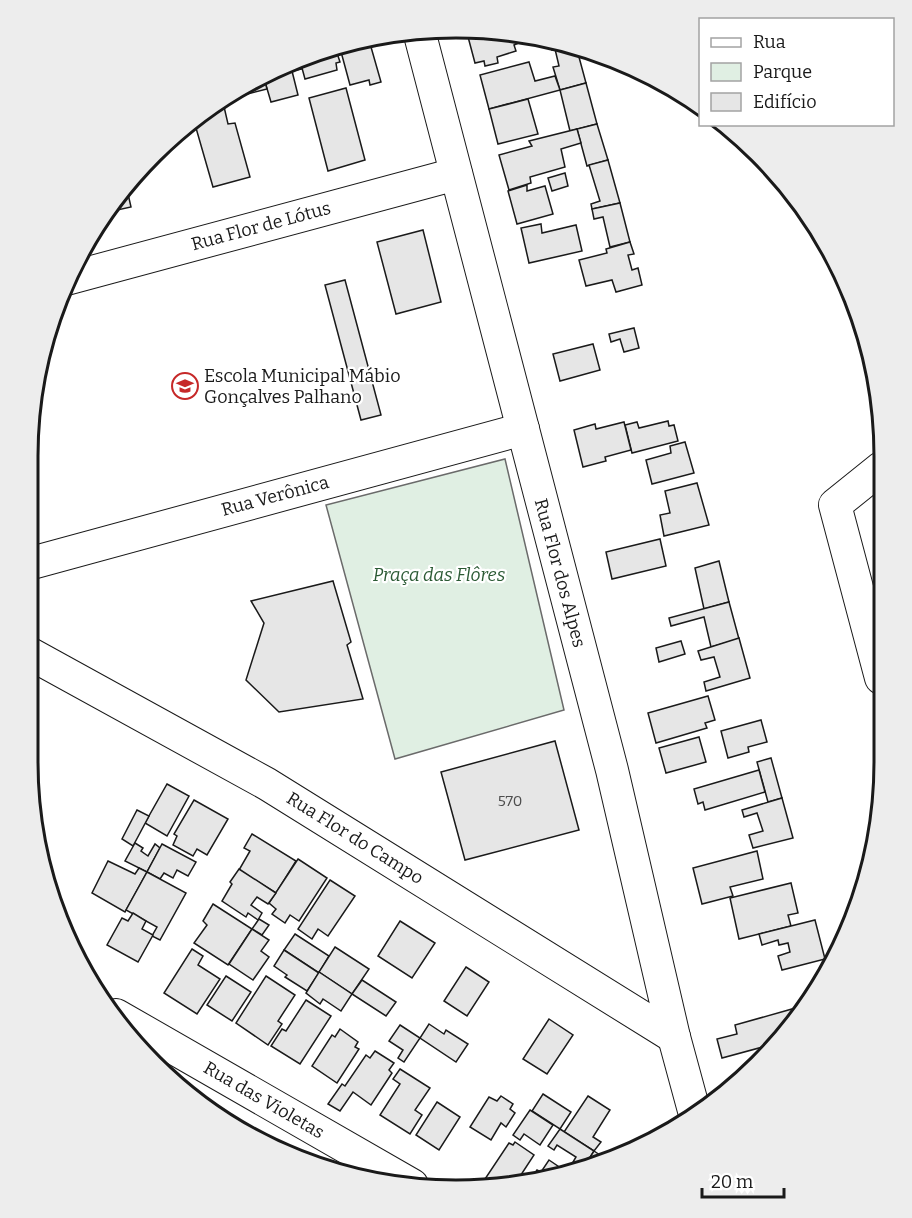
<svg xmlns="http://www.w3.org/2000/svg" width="912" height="1218" viewBox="0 0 912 1218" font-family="Bitter,serif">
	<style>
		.green { fill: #e0efe3; stroke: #6a6a6a; stroke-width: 1.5 }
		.building { fill: #e6e6e6; stroke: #1a1a1a; stroke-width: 1.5 }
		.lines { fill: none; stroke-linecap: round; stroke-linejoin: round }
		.minor-casing { stroke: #1a1a1a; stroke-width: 34 }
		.minor { stroke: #fff; stroke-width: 32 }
		.labels { text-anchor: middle; stroke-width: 4.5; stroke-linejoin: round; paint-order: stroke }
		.number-label { font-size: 15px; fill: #4d4d4d }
		.street-label { font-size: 18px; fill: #1a1a1a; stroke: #fff }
		.poi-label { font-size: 18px; fill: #1a1a1a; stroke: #fff; text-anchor: start }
		.park-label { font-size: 18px; font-style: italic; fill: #2b5a34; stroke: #fff }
		.rim { fill: none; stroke: #1a1a1a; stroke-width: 3 }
	</style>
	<rect width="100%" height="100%" fill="#fff"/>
	<polygon class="green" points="505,459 564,710 395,759 326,505"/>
	<g class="building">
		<polygon points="481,30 518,33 521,42 514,45 516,51 497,57 498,63 485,66 484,61 475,63 467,33"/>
		<polygon points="549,38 571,45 552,50"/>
		<polygon points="369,40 381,82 370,85 369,80 350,85 340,48"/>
		<polygon points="571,45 576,46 586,83 560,90 553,67 559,66 555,49"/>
		<polygon points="335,47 340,62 336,63 337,70 305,79 299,57"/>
		<polygon points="299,57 302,69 292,71 298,95 271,102 263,75"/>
		<polygon points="529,62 535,81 555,76 560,90 489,109 480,75"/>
		<polygon points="263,75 267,89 228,99 227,94"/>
		<polygon points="586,83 597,124 570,131 560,90"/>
		<polygon points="346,88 365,160 328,171 309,98"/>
		<polygon points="222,98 228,124 235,123 250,177 213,187 194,121 217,99"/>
		<polygon points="528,99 538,134 498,144 489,109"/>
		<polygon points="597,124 608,160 587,166 577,129"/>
		<polygon points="577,129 581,143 561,149 565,167 530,177 531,183 509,190 499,155 532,146 529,141"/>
		<polygon points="608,160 620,203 592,209 591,204 600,201 589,165"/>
		<polygon points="565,173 568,186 552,191 548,178"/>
		<polygon points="126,185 131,207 104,213 115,195"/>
		<polygon points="527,185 527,191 545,186 553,214 517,224 508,191"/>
		<polygon points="620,203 630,242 610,247 603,217 594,219 592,209"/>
		<polygon points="541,224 542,233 576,225 582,251 529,263 521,228"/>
		<polygon points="423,230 441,302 396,314 377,242"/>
		<polygon points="630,242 634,254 628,255 632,270 638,268 642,285 616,292 612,280 586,286 579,260 607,253 606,249"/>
		<polygon points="345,280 381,415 361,420 325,285"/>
		<polygon points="634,328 639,348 624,352 620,339 611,342 609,334"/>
		<polygon points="593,344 600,370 560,381 553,354"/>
		<polygon points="668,421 669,426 674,425 678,441 632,453 625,425 637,422 639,428"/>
		<polygon points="624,422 631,450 605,457 606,461 583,467 574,430 595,424 596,429"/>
		<polygon points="685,442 694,473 652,484 646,460 671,453 670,446"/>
		<polygon points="697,483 709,525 664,536 660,515 670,513 665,491"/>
		<polygon points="660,539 666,566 612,579 606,552"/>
		<polygon points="719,561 729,602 704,609 695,568"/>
		<polygon points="333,581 351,642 347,645 363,699 279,712 246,680 264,623 251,601"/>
		<polygon points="729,602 739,639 711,647 704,617 671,626 669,618"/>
		<polygon points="739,638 750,678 706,691 704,682 720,677 714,657 701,660 698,651"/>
		<polygon points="681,641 685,654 659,662 656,648"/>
		<polygon points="708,696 715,720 705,723 707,728 656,743 648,713"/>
		<polygon points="761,720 767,742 748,747 749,752 728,758 721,731"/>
		<polygon points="699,737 706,762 666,773 659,748"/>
		<polygon points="555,741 579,830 465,860 441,772"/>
		<polygon points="771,758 782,798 768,802 757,762"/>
		<polygon points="759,770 765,792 705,810 703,802 698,804 694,789"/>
		<polygon points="167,784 189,796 167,836 145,823"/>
		<polygon points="782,798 793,838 753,848 749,835 763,831 757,813 744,817 742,810"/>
		<polygon points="194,800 228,819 207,855 197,849 193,856 173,845 177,836 174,834"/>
		<polygon points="137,810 149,816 133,846 122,839"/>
		<polygon points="252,834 296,861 276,893 239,870 250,851 244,848"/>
		<polygon points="135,843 143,848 141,851 148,856 155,844 160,848 147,872 125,861"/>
		<polygon points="162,844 196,862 188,876 177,870 173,878 164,873 160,879 147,872"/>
		<polygon points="757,851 763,879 730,887 733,896 702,904 693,868"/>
		<polygon points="298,859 327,878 299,921 290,915 285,923 272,914 276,909 269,903"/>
		<polygon points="108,861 135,874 139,868 147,872 125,912 92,893"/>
		<polygon points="239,869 276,893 268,904 257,897 251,905 262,913 258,920 248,913 246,917 222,901 232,884 230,882"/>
		<polygon points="147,872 186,893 160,940 152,936 157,927 126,910"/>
		<polygon points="330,880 355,896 328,936 318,929 312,939 298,929"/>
		<polygon points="791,883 798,913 788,915 791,926 739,939 730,898"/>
		<polygon points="213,904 252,929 228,965 194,943 207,925 203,921"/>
		<polygon points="133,913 146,921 142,929 153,935 138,962 107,945 122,918 128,921"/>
		<polygon points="259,919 269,925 262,935 252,929"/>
		<polygon points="815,920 825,959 782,970 778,956 790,952 788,943 779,945 778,940 762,945 759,934"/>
		<polygon points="400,921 435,943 412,978 378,956"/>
		<polygon points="252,929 269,940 261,951 269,957 253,980 229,964"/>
		<polygon points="295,934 329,956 319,973 284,950"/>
		<polygon points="335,947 369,969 352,994 319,972"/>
		<polygon points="192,949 203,956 198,965 220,979 197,1014 164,993"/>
		<polygon points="284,950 319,973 307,991 285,977 287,975 274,966"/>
		<polygon points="466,967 489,982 467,1016 444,1001"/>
		<polygon points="319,972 352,994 341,1011 323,999 320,1004 306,993"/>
		<polygon points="226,976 251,992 232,1021 207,1005"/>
		<polygon points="266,976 295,995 278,1021 282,1024 268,1045 236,1023"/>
		<polygon points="362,980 396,1002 386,1016 352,994"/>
		<polygon points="306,1000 331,1016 300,1064 271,1046 282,1029 286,1031"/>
		<polygon points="792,1009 796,1021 781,1042 722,1058 717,1039 737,1034 735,1025"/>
		<polygon points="549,1019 573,1035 547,1074 523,1059"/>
		<polygon points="429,1024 444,1034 446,1030 468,1044 456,1062 420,1038"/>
		<polygon points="400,1025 420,1038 404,1062 398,1058 403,1050 389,1041"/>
		<polygon points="340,1029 358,1042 355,1047 359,1049 337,1083 312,1066 332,1035 335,1037"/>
		<polygon points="375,1051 394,1063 389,1070 392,1073 371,1105 353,1092 340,1111 328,1104 342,1084 345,1086 366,1055 370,1058"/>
		<polygon points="761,1061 748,1072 746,1065"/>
		<polygon points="400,1069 430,1088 415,1110 422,1115 410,1134 380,1115 400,1084 393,1079"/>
		<polygon points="543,1094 571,1112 560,1129 532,1111"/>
		<polygon points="501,1096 513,1104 510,1109 515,1113 506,1127 501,1123 491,1140 470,1127 489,1097 497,1101"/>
		<polygon points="588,1096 610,1110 593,1137 601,1142 594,1151 564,1132"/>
		<polygon points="437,1102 460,1117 439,1150 416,1135"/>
		<polygon points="530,1110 553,1125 540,1145 524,1134 520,1140 513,1135"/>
		<polygon points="560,1129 594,1151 586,1164 580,1161 577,1165 573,1162 576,1157 557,1145 554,1150 548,1146"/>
		<polygon points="515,1142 534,1155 515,1184 498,1187 485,1179 509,1143 513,1145"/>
		<polygon points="594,1151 609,1161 590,1169 593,1165 587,1162"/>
		<polygon points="549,1160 568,1173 530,1181 537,1170 541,1172"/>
	</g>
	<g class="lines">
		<defs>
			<g id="minor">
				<polyline points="419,31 612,770 674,1037 696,1118"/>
				<polyline points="66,279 456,174"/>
				<polyline points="881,468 835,505 881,678"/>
				<polyline points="28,564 523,429"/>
				<polyline points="27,652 267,784 674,1037"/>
				<polyline points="116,1015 412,1185"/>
			</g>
		</defs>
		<use href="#minor" class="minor-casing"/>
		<use href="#minor" class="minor"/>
	</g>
	<defs>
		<symbol id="school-ring" viewBox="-11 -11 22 22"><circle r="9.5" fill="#fff" stroke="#c62828" stroke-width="1.5"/><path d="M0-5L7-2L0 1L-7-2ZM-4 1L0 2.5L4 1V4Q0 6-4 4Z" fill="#c62828"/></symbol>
	</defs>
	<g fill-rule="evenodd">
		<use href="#school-ring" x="170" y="371" width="30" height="30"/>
	</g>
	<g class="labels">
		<g class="number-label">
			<text x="510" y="806">570</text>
		</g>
		<g class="street-label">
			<text transform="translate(261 226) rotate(-15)" y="6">Rua Flor de Lótus</text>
			<text transform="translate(275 496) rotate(-15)" y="6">Rua Verônica</text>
			<text transform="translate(560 573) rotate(75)" y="6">Rua Flor dos Alpes</text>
			<text transform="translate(355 838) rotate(32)" y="6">Rua Flor do Campo</text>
			<text transform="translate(264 1100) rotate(30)" y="6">Rua das Violetas</text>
		</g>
		<g class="poi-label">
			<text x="204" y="382">Escola Municipal Mábio<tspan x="204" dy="21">Gonçalves Palhano</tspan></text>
		</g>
		<g class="park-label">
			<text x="439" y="581">Praça das Flôres</text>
		</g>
	</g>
	<path d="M0 0H912V1218H0ZM456 38H456A418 418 0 0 1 874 456V762A418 418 0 0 1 456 1180H456A418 418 0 0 1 38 762V456A418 418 0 0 1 456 38Z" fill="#ededed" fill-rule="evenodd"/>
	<path class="rim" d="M456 38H456A418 418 0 0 1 874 456V762A418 418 0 0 1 456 1180H456A418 418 0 0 1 38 762V456A418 418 0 0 1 456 38Z"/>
	<rect x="699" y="18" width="195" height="108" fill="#ffffff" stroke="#a3a3a3" stroke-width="1.5"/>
	<rect x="711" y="38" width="30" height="9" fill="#ffffff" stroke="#a3a3a3" stroke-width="1.5"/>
	<text x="753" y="48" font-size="18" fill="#1a1a1a">Rua</text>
	<rect x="711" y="63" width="30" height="18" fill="#e0efe3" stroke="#a3a3a3" stroke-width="1.5"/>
	<text x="753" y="78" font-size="18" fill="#1a1a1a">Parque</text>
	<rect x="711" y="93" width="30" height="18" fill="#e6e6e6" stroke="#a3a3a3" stroke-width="1.5"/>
	<text x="753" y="108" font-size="18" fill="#1a1a1a">Edifício</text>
	<path d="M702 1188v9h82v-9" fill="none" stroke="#1a1a1a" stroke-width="3"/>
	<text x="711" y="1188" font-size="18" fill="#1a1a1a" stroke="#ffffff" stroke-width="4.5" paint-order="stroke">20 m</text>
</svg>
